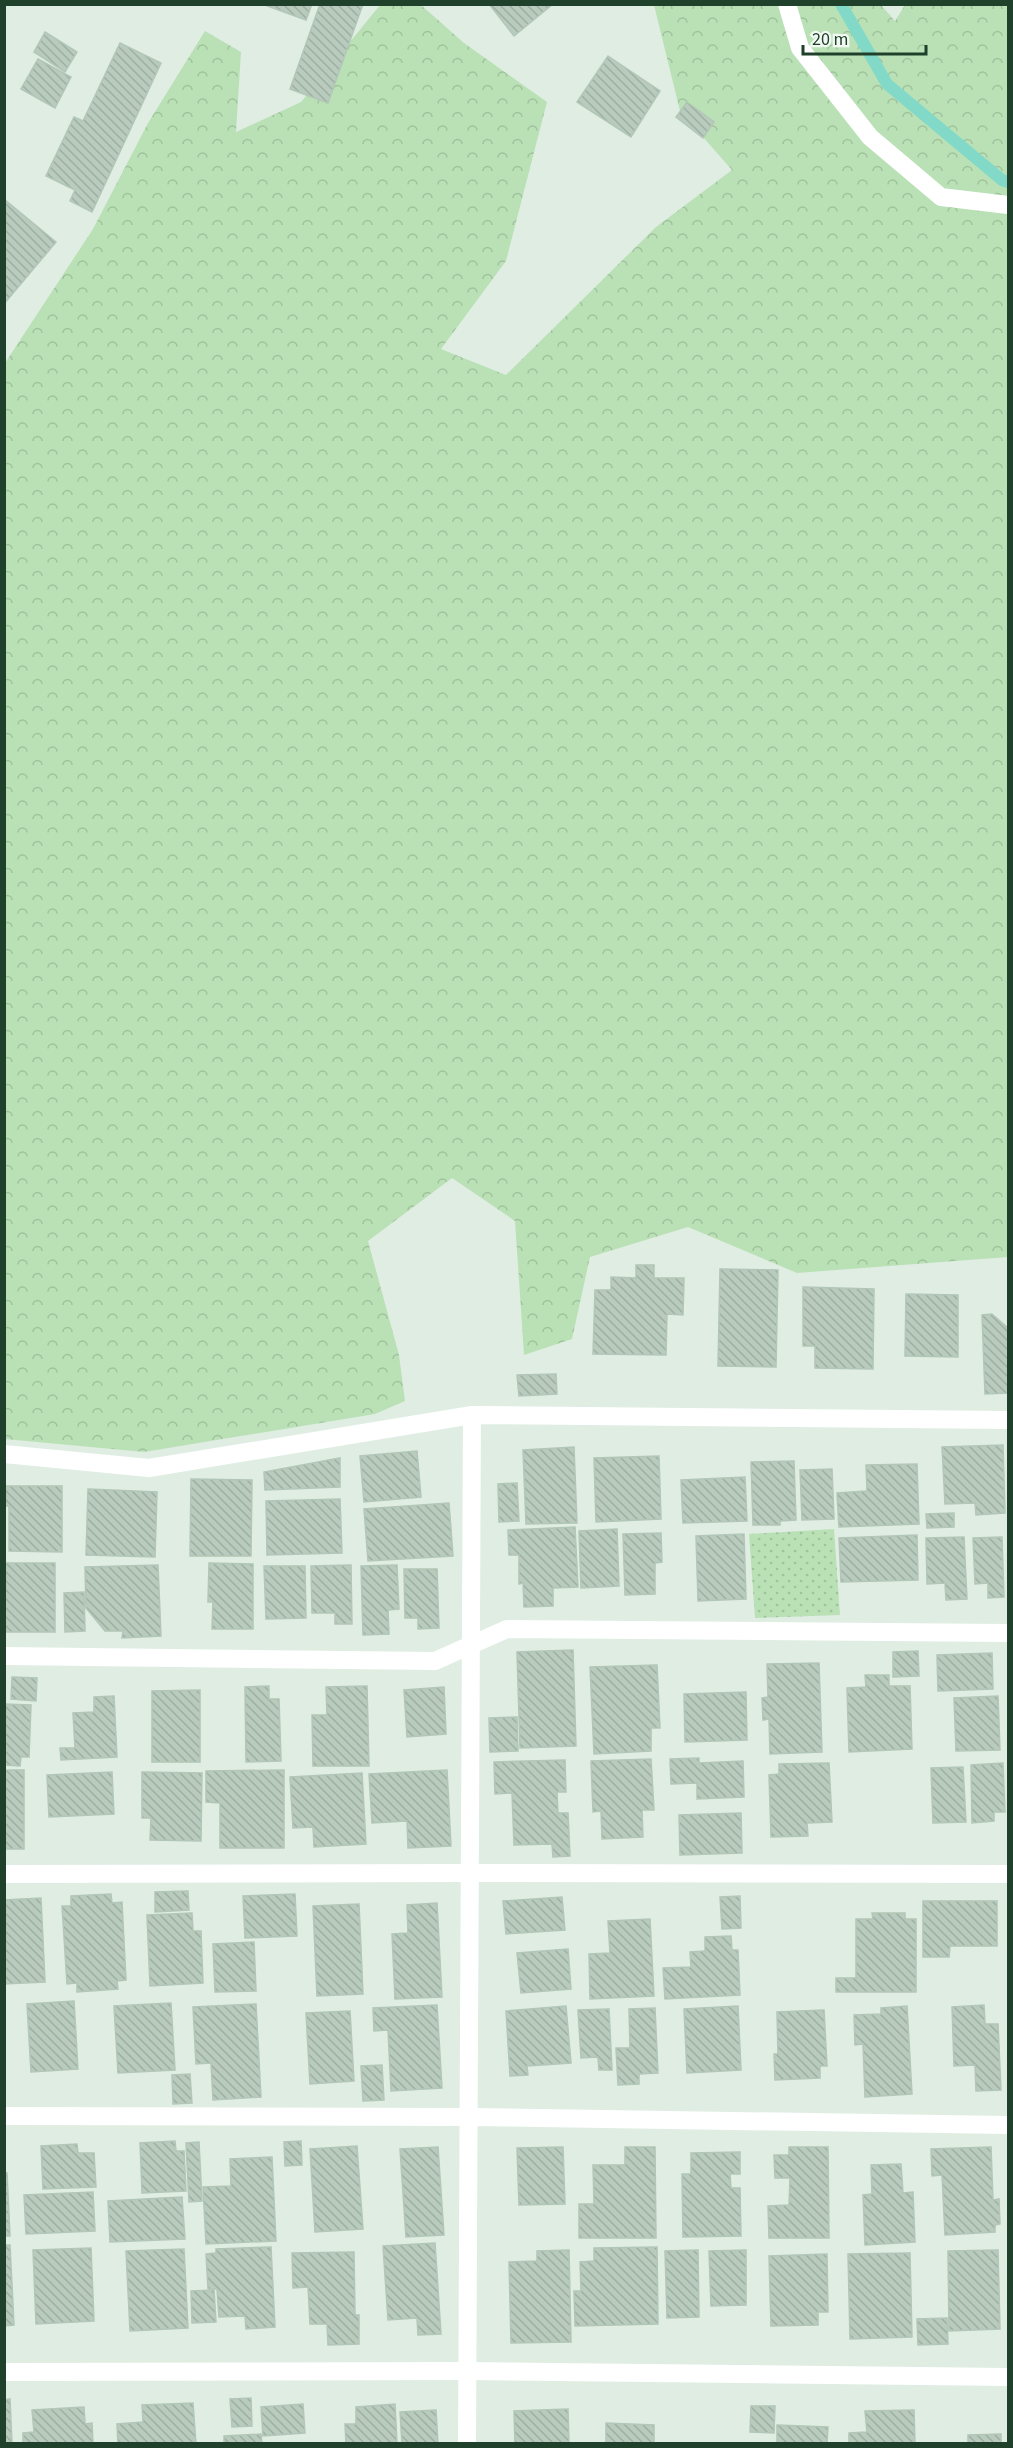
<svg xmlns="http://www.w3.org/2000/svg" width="1013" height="2448" viewBox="0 0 1013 2448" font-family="'Source Sans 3',sans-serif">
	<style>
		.green { fill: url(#green-dots) }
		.forest { fill: url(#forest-crowns) }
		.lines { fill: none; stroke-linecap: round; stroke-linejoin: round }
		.stream { stroke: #82d9c7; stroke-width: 12 }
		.building { fill: url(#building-back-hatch); stroke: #b2c7b7; stroke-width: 1.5 }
		.minor { stroke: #fff; stroke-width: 18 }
	</style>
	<defs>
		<pattern id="green-dots" width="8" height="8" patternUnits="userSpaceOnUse" patternTransform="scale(1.5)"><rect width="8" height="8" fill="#bae1b6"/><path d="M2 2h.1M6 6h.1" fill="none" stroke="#9fc29d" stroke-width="1.8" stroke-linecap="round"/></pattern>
		<pattern id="forest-crowns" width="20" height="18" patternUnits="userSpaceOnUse" patternTransform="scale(1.5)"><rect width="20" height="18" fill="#bae1b6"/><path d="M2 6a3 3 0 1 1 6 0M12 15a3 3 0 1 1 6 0" fill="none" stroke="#9fc29d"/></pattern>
		<pattern id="building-back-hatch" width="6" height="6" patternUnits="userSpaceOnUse" patternTransform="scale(1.5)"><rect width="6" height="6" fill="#b8cbbd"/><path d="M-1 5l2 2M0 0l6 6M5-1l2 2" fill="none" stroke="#9eafa3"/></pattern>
	</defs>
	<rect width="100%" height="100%" fill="#e0ede3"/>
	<polygon class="green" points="834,1529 840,1615 755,1618 749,1534"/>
	<polygon class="forest" points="380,5 421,5 464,43 547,102 506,261 441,349 506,375 656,227 732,170 680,111 654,5 881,5 895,21 905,5 1008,5 1008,1257 797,1273 688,1227 590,1257 572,1339 524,1355 515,1221 452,1178 368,1241 399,1355 405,1401 375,1414 144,1452 5,1439 5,363 93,229 148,123 205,31 241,52 236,132 301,102"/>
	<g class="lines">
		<polyline class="stream" points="841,4 887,84 1002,180 1008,182"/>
	</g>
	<g class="building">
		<polygon points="262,4 312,4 306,20"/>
		<polygon points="320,4 363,4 328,103 290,89"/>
		<polygon points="489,4 553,4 514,36"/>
		<polygon points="45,32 77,52 65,72 34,52"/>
		<polygon points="120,43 161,63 92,212 70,201 75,190 46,176 74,117 83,121"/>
		<polygon points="608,56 660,91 631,137 577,102"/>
		<polygon points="38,59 71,77 55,108 21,89"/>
		<polygon points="687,102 714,122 703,138 676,117"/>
		<polygon points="4,199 56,242 4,304"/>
		<polygon points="636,1265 654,1265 654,1278 684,1278 683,1315 667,1314 666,1355 593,1354 595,1290 611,1290 611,1277 636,1278"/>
		<polygon points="720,1269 778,1270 776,1367 718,1366"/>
		<polygon points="803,1287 874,1289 873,1369 815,1368 815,1346 803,1346"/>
		<polygon points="906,1294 958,1295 958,1357 905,1356"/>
		<polygon points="992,1314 1008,1328 1008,1393 985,1394 982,1315"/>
		<polygon points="556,1374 557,1394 519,1396 517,1375"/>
		<polygon points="1003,1445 1005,1513 976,1515 975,1503 945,1504 942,1447"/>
		<polygon points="574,1447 577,1523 526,1524 523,1450"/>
		<polygon points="417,1451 421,1497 364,1502 360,1456"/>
		<polygon points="659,1456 661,1519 596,1522 594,1458"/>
		<polygon points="340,1458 340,1487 265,1490 264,1472"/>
		<polygon points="794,1461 796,1520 780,1521 780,1525 753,1525 751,1462"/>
		<polygon points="917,1464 919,1524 839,1527 837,1493 867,1491 866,1465"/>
		<polygon points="832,1469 834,1519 802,1520 800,1470"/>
		<polygon points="745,1477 747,1521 683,1523 681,1480"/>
		<polygon points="191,1479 252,1480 251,1556 190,1556"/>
		<polygon points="517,1483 519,1521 499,1522 498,1484"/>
		<polygon points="4,1486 62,1486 62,1552 9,1551 9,1506 4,1506"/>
		<polygon points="88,1489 157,1492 155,1557 86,1555"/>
		<polygon points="340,1499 342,1553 267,1555 266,1501"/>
		<polygon points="449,1503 453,1556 368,1561 364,1509"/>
		<polygon points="954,1513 954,1527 927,1528 926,1514"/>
		<polygon points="575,1527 578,1587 553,1588 553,1606 524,1607 523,1583 519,1584 519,1555 509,1555 508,1530"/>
		<polygon points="617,1529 619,1586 581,1588 579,1531"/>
		<polygon points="661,1533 662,1562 655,1563 655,1594 625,1595 623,1534"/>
		<polygon points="744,1534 746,1599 698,1601 696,1536"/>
		<polygon points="917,1535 918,1580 841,1582 839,1538"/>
		<polygon points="964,1537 967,1599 946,1600 945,1583 927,1584 926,1538"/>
		<polygon points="1002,1537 1004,1597 988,1598 988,1583 975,1584 973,1538"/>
		<rect x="4" y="1563" width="51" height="69"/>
		<polygon points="209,1563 253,1564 253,1629 212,1629 213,1602 208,1602"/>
		<polygon points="158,1565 161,1636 122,1638 123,1631 105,1631 86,1608 85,1567"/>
		<polygon points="351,1565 352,1624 335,1624 335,1613 312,1613 311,1566"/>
		<polygon points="397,1565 399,1609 388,1610 389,1634 363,1635 361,1566"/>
		<polygon points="264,1566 305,1566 306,1618 266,1619"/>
		<polygon points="404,1569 437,1569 439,1628 418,1629 418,1618 405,1618"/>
		<polygon points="84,1592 85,1631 65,1632 64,1593"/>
		<polygon points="573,1650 576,1746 520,1748 517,1652"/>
		<polygon points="918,1651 919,1676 893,1677 893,1652"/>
		<polygon points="992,1653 993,1689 938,1691 937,1655"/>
		<polygon points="819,1663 822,1752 770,1754 769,1719 763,1720 762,1698 768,1697 767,1664"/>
		<polygon points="657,1665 660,1728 651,1728 651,1751 594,1754 590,1667"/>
		<polygon points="865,1675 889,1675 889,1686 910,1686 912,1749 849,1752 847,1688 866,1687"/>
		<polygon points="12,1677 37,1678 36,1701 11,1699"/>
		<polygon points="269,1686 269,1699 279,1699 281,1761 246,1762 245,1687"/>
		<polygon points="367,1686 369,1766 313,1766 312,1715 327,1715 326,1687"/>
		<polygon points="444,1687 446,1734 407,1737 404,1690"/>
		<polygon points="200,1690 200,1762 152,1762 152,1691"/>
		<polygon points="746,1692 747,1740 685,1742 684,1694"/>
		<polygon points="114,1696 117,1757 61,1760 60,1748 75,1748 73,1713 94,1712 94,1697"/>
		<polygon points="998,1696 1000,1750 956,1751 954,1698"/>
		<polygon points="4,1704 31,1705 29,1757 21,1757 20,1766 4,1765"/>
		<polygon points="517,1717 518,1751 490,1752 489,1718"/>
		<polygon points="699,1758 699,1763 743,1761 744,1797 697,1799 697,1783 671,1784 670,1759"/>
		<polygon points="651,1759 654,1810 642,1810 643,1837 602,1839 601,1811 593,1812 591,1761"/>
		<polygon points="565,1760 566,1792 557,1792 558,1813 568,1813 570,1856 553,1857 552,1844 514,1845 512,1793 495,1794 494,1762"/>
		<polygon points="829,1763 832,1822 807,1823 808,1836 771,1837 769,1775 779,1774 779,1764"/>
		<polygon points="1003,1763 1005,1812 994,1812 994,1821 972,1823 971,1765"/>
		<polygon points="963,1767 966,1822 933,1823 931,1768"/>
		<rect x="4" y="1770" width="20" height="79"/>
		<polygon points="284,1770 284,1848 220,1848 220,1803 206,1802 206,1771"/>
		<polygon points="447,1770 451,1846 408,1848 407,1821 372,1823 369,1774"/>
		<polygon points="112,1772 114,1814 49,1817 47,1775"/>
		<polygon points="142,1772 202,1773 201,1841 150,1840 151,1818 142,1818"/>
		<polygon points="362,1773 366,1844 314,1847 313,1827 293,1828 290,1777"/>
		<polygon points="741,1813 742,1853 680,1855 679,1815"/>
		<polygon points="188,1891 189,1910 155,1912 155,1892"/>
		<polygon points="111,1894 112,1903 122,1902 126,1980 117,1981 118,1989 77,1992 77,1983 67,1984 62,1906 71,1906 71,1896"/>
		<polygon points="295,1894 297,1936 245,1938 243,1896"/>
		<polygon points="740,1896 741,1928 722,1929 720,1897"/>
		<polygon points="562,1897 565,1930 506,1934 503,1901"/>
		<polygon points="41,1898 45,1982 4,1984 4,1900"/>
		<polygon points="923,1901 997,1901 997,1946 950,1946 949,1957 923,1957"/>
		<polygon points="437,1903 442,1997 395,1999 392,1934 408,1933 407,1905"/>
		<polygon points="359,1904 363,1994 317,1996 313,1906"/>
		<polygon points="192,1913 193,1931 201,1931 203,1983 150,1986 147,1915"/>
		<polygon points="872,1913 905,1913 905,1919 916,1919 916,1992 836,1992 836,1978 856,1978 856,1919 873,1919"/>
		<polygon points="650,1919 654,1996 590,1999 589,1954 610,1953 608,1921"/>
		<polygon points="731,1936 732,1950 738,1950 740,1995 665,1999 663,1968 691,1967 690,1952 705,1951 705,1937"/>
		<polygon points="254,1942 256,1991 215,1992 213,1944"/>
		<polygon points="568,1949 571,1989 521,1993 517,1953"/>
		<polygon points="74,2001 78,2069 31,2072 27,2004"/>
		<polygon points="171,2003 175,2070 118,2073 114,2006"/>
		<polygon points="256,2004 261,2097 213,2100 211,2063 196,2064 193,2007"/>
		<polygon points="437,2005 442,2088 391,2091 388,2030 374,2031 373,2008"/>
		<polygon points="984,2005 985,2024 998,2024 1001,2090 976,2091 975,2065 954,2066 952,2007"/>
		<polygon points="566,2006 571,2063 527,2066 528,2075 510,2076 506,2011"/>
		<polygon points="738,2006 741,2070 687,2073 684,2009"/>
		<polygon points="907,2006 912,2094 865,2097 863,2044 855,2045 854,2015 881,2014 881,2008"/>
		<polygon points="655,2008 658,2073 639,2074 639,2084 618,2085 616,2048 630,2048 629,2009"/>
		<polygon points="609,2009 612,2070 599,2070 598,2057 581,2058 578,2010"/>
		<polygon points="824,2010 827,2066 820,2066 820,2078 775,2080 774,2054 778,2054 777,2012"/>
		<polygon points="350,2011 354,2081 310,2084 306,2013"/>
		<polygon points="382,2065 384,2100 363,2101 361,2066"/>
		<polygon points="190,2074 192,2103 173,2104 172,2075"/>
		<polygon points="175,2141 176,2151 184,2151 186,2191 142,2193 140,2143"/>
		<polygon points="301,2141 302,2165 285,2166 284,2142"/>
		<polygon points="199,2142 202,2201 189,2202 186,2143"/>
		<polygon points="77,2144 78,2153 94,2153 96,2187 43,2189 41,2146"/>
		<polygon points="357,2146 363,2229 315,2232 310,2149"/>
		<polygon points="438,2147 444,2235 406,2237 400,2149"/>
		<polygon points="563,2147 565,2204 519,2205 517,2148"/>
		<polygon points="625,2147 655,2147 656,2238 579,2238 579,2204 594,2204 593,2165 625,2165"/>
		<polygon points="789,2147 828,2147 829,2238 769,2238 768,2206 789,2205 790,2178 775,2178 774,2155 789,2155"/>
		<polygon points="991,2147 993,2200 999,2199 1000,2224 995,2225 995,2232 945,2235 942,2175 932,2176 931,2149"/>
		<polygon points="740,2152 740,2174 730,2174 731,2188 740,2188 741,2236 683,2237 682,2174 691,2174 691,2153"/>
		<polygon points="272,2157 276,2241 206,2244 203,2187 231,2186 230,2159"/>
		<polygon points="901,2164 903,2193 913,2192 915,2242 865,2245 863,2195 872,2194 871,2165"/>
		<polygon points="4,2173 7,2173 10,2236 4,2236"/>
		<polygon points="93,2192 95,2231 26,2234 24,2195"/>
		<polygon points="182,2197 185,2239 110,2242 108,2201"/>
		<polygon points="435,2243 441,2334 418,2335 417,2318 388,2320 383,2246"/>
		<polygon points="4,2245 10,2245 14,2325 4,2326"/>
		<polygon points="271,2247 275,2327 246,2329 245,2316 219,2317 217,2289 208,2289 206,2254 216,2253 216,2249"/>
		<polygon points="657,2247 658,2324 575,2326 574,2291 581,2291 580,2262 594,2261 594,2248"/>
		<polygon points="91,2248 94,2321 36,2324 33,2250"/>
		<polygon points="184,2249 188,2328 130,2331 126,2251"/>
		<polygon points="569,2250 571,2342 511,2343 509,2262 537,2261 537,2251"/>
		<polygon points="698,2250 699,2317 667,2318 665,2251"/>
		<polygon points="746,2250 746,2305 711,2306 709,2251"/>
		<polygon points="998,2250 1000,2329 949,2331 948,2251"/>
		<polygon points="354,2252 355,2315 359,2315 359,2344 328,2345 327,2324 310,2324 308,2287 293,2288 292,2253"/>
		<polygon points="910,2253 912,2337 850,2339 848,2254"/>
		<polygon points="827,2254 828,2312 818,2312 818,2325 771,2326 769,2256"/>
		<polygon points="214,2290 216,2322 192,2323 191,2291"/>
		<polygon points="947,2318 948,2344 918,2345 917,2319"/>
		<polygon points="251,2398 252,2426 232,2427 230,2399"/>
		<polygon points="10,2399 12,2444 4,2444 4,2400"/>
		<polygon points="193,2403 196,2444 118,2444 117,2424 143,2422 142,2405"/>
		<polygon points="303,2404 305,2433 263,2436 261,2407"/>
		<polygon points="395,2404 397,2444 346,2444 345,2424 356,2424 356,2407"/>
		<polygon points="751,2406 775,2406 774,2433 750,2432"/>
		<polygon points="84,2407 85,2424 92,2423 93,2444 23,2444 23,2433 34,2432 32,2410"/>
		<polygon points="568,2409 569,2444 515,2444 514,2411"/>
		<polygon points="436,2410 438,2444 402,2444 400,2412"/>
		<polygon points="914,2410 915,2444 849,2444 849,2433 867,2432 865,2411"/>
		<polygon points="606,2423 654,2425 654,2444 606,2444"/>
		<polygon points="777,2425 828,2427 827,2444 777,2444"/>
		<polygon points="261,2434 262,2444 224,2444 224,2436"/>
		<polygon points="1001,2434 1001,2444 944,2444 968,2443 968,2435"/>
	</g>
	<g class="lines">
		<g class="minor">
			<polyline points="787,4 800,48 870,137 941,197 1008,205"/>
			<polyline points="4,1454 149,1468 472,1415 1008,1420"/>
			<polyline points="4,1656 435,1661 507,1629 1008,1633"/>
			<polyline points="4,1874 469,1873 1008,1874"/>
			<polyline points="4,2116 468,2117 1008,2125"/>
			<polyline points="4,2372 467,2371 1008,2377"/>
			<polyline points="467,2444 472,1415"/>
		</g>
	</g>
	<rect width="1013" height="2448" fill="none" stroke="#1f402b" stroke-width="12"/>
	<path d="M803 45v9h123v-9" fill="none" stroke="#1f402b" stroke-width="3"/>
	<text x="812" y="45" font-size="18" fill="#1f402b" stroke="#f1f9f2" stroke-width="4.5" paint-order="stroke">20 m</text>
</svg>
